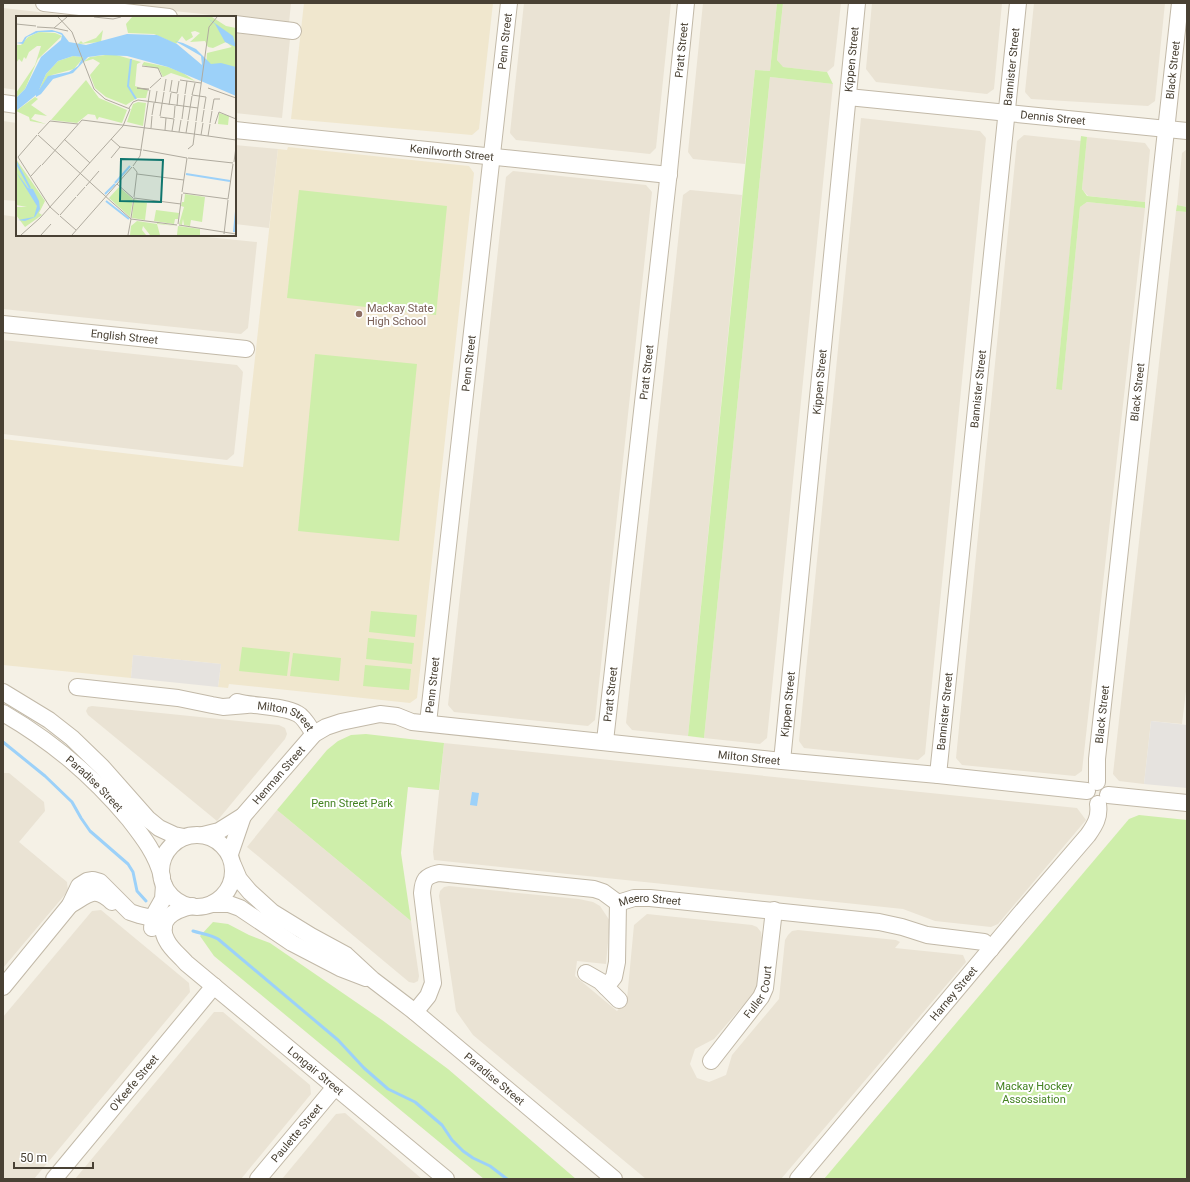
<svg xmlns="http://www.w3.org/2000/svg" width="1190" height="1182" viewBox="0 0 1190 1182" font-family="Roboto,sans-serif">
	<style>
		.residential { fill: #eae3d4 }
		.education { fill: #f0e7ce }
		.green { fill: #ceeeaa }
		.parking { fill: #e6e3df }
		.water { fill: #9cd1f9 }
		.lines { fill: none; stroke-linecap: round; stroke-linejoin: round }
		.stream { stroke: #9cd1f9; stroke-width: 3 }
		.minor-casing { stroke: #c2b9a8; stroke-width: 18 }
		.minor { stroke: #fff; stroke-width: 16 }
		.education-dot { fill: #8d6e63; stroke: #fff; stroke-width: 1.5 }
		.labels { text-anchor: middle; stroke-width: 4; stroke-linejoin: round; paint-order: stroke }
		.street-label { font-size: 11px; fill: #494134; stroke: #fff }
		.education-label { font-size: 11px; fill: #785e54; stroke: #fff; text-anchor: start }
		.park-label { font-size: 11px; fill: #438221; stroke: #fff }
		.inset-river { fill: none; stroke: #9cd1f9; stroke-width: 2 }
		.inset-road { fill: none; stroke: #b0ab9f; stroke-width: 1 }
		.view { fill: #0f766e; fill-opacity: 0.15; stroke: #0f766e; stroke-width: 2 }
		.inset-edge { fill: none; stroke: #494134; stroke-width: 2 }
	</style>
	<rect width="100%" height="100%" fill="#f5f1e6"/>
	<g class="residential">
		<polygon points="96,3 291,3 289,23"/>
		<polygon points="524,3 671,3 656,148 650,154 516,140 510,133"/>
		<polygon points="703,3 777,3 770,71 755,70 745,164 693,159 688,152"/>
		<polygon points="783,3 841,3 834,66 827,72 782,67 777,60"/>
		<polygon points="872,3 1002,3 994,89 987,94 876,82 866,69"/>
		<polygon points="1034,3 1165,3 1155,101 1148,106 1031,99 1025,92"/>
		<polygon points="3,8 84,17 17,17 17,90 3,88"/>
		<polygon points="235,33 290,39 282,118 235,113"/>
		<polygon points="770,77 833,84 767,738 760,744 704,738"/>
		<polygon points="861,118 980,131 986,138 925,754 918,760 804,748 799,741"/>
		<polygon points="3,121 17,123 17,201 3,200"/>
		<polygon points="1024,135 1081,141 1056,389 1062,389 1080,207 1087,202 1145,208 1082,771 1075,776 962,765 956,758 1017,141"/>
		<polygon points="1087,137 1145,143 1150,150 1145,202 1088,196 1082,189"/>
		<polygon points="235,145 278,149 269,228 235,224"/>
		<polygon points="1187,149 1187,207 1177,205 1182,153"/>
		<polygon points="513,171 646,185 652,192 595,720 588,726 454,712 448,705 506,177"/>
		<polygon points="690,190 742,195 688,736 632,730 626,723 683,195"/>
		<polygon points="1176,211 1187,212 1187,683 1182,724 1151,721 1144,784 1119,781 1113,774"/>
		<polygon points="3,215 17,217 17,235 188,235 257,242 248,328 241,334 3,309"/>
		<polygon points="3,340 237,365 243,372 234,454 227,460 3,434"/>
		<polygon points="92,706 279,725 285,728 287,734 285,739 217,821 88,715 86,711 88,707"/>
		<polygon points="444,743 1077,808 1086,820 998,924 991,927 935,921 903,909 434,860 433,852"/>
		<polygon points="3,773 9,773 44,802 45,811 19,842 67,882 68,891 3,968"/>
		<polygon points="277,810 411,921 419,976 418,981 414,983 409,982 247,847"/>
		<polygon points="449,886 579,899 593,902 600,906 610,921 606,964 577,961 575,976 617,1011 627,999 634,925 647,914 752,925 757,927 761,932 762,938 757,989 714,1039 695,1049 690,1064 697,1078 709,1082 726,1075 732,1055 779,999 785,940 788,935 792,931 798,930 896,940 900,942 895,948 963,955 966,962 781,1179 646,1179 473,1035 456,1011 439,896 440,891 444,887"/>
		<polygon points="101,910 189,983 190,992 34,1179 3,1179 3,1017 92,911"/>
		<polygon points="214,1012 223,1012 310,1085 311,1094 241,1179 75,1179"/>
		<polygon points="345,1113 422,1179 282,1179 336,1114"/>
	</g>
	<g class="education">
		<polygon points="304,3 493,3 479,129 472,135 291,119"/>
		<polygon points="288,147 469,166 474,173 417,698 410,703 229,684 228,688 218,687 221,664 133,655 131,678 3,665 3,439 243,467 278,149 287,150"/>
	</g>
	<g class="green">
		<polygon points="777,3 783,3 777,60 783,67 827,72 833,84 770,77 704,738 688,736 755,70 770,71"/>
		<polygon points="1081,136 1087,137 1082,189 1087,196 1145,202 1145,208 1087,202 1080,207 1062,390 1056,389"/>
		<polygon points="299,190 447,206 436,315 287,298"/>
		<polygon points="1177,205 1187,207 1187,212 1176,211"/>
		<polygon points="315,354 417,364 399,541 298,531"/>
		<polygon points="371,611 417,615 415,637 369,632"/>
		<polygon points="368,638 414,643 412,664 366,659"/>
		<polygon points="242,647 290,652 287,676 239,671"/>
		<polygon points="293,653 341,658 339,681 290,676"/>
		<polygon points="365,665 411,669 409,690 363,686"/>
		<polygon points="366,734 444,743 439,790 408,787 401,853 411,921 277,810 327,750 338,741 351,735"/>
		<polygon points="1139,815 1187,820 1187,1179 824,1179 1129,819"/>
		<polygon points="213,922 228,924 249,935 270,943 382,1020 448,1069 576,1179 484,1179 214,956 200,936"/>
	</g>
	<g class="parking">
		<polygon points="133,655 221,664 218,687 131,678"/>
		<polygon points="1151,721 1187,725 1187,788 1144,784"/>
	</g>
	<polygon class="water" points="472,792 479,793 477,806 470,805"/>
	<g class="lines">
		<g class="stream">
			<polyline points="3,742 45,776 72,802 81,818 90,831 128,864 133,872 137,891 146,901"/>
			<path d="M193,931C202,934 210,934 218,939L338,1040L364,1068L388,1089L415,1102L442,1125L452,1140L463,1151L473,1158L490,1166L507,1179"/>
		</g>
		<defs>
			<g id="minor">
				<polyline points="44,3 169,17"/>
				<polyline points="235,24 293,31"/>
				<path id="s1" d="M848,97L1187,131"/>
				<polyline points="3,103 17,105"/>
				<path id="s2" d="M235,130L669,175"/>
				<path id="s3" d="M3,324L246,349"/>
				<polyline points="77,687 178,698 212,705 223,707 247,705"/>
				<polyline points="3,692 49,720 72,738 102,767 148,819 159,828 174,835 184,837"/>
				<path id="s4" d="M237,702C255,707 282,705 298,714C304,717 310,728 314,734"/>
				<path id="s5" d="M3,713C53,742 92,775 129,819C143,837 157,855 162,877"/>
				<path id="s6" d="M428,723L509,3"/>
				<path id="s7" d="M605,741L669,171L686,3"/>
				<path id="s8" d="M782,761L857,3"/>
				<path id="s9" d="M938,775L1018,3"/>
				<path id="s10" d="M1097,782V759L1180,3"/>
				<polyline points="1108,795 1187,803"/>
				<path id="s11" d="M203,835L219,831L243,816L314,734L326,727L341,722L380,714L397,716L412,722L782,761L938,775L1087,791"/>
				<circle cx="197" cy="871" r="36"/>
				<polyline points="230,854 243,816"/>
				<path id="s12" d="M233,865L239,879L250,892L272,912L311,936L346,955L373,980L415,1012L614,1179"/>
				<polyline points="212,904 229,904 240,908 292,943 340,968 366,978"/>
				<path d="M70,905C88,895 94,885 112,902"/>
				<path id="s13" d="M192,906C175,910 155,919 167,941C171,949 180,956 186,963L446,1179"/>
				<polyline points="152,928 154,915 163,899 164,885"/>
				<polyline points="586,973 600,981 619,1000"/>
				<polyline points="3,987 70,905 79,886 87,881 93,880 100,882 130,912 139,915 152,918 164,927"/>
				<polyline points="606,987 614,977 617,962 618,903"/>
				<path id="s14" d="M415,1012L428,996L433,983L422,893C423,880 425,876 439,873L594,889L603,892L618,903L634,898H650L879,922L902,927L927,935L984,942L991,949"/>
				<path id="s15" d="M711,1061L761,997L765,988L774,910"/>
				<path id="s16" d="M54,1179L214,986"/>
				<path id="s17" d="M258,1179L335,1087"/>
				<path id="s18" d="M798,1179L1020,914L1088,835C1095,825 1100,817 1098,804"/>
			</g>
		</defs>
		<use href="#minor" class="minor-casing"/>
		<use href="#minor" class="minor"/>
	</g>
	<circle class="education-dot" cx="359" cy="314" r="4"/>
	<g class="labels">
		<g class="street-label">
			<text dy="4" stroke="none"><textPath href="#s6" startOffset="686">Penn Street</textPath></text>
			<text dy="4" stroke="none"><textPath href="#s7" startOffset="695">Pratt Street</textPath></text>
			<text dy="4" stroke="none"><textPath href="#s8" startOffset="705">Kippen Street</textPath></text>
			<text dy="4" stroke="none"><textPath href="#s9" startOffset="712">Bannister Street</textPath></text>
			<text dy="4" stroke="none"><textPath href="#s10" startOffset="716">Black Street</textPath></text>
			<text dy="4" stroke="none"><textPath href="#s1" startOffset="206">Dennis Street</textPath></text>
			<text dy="4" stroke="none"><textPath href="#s2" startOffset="218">Kenilworth Street</textPath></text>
			<text dy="4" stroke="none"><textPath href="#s3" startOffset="122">English Street</textPath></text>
			<text dy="4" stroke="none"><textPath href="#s6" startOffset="362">Penn Street</textPath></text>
			<text dy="4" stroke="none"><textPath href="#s7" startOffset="371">Pratt Street</textPath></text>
			<text dy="4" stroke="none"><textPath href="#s8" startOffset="381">Kippen Street</textPath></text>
			<text dy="4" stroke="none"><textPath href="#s9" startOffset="388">Bannister Street</textPath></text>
			<text dy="4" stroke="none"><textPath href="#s10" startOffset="392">Black Street</textPath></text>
			<text dy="4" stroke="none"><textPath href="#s6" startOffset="38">Penn Street</textPath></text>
			<text dy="4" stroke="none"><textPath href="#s7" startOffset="47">Pratt Street</textPath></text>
			<text dy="4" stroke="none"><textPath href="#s8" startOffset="57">Kippen Street</textPath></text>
			<text dy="4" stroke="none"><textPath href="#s9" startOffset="64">Bannister Street</textPath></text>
			<text dy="4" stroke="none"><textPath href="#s10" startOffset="68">Black Street</textPath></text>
			<text dy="4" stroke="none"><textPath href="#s4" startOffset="52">Milton Street</textPath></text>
			<text dy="4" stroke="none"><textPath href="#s11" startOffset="595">Milton Street</textPath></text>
			<text dy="4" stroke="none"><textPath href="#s11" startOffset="99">Henman Street</textPath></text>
			<text dy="4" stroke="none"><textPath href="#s5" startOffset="116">Paradise Street</textPath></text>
			<text dy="4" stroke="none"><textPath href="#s14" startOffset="371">Meero Street</textPath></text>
			<text dy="4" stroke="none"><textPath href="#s15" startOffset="85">Fuller Court</textPath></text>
			<text dy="4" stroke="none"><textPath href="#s18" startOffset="242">Harney Street</textPath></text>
			<text dy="4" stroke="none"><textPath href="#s13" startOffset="250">Longair Street</textPath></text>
			<text dy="4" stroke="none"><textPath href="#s12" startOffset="341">Paradise Street</textPath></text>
			<text dy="4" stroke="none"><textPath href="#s16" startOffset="125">O'Keefe Street</textPath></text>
			<text dy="4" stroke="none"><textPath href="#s17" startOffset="60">Paulette Street</textPath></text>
		</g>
		<g class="education-label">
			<text x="367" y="312">Mackay State<tspan x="367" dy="13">High School</tspan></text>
		</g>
		<g class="park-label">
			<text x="352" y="807">Penn Street Park</text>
			<text x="1034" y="1090">Mackay Hockey<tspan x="1034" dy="13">Assossiation</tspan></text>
		</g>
	</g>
	<g transform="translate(16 16)">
		<rect width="220" height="220" fill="#f5f1e6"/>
		<path d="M116,1H196L210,10L220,12V67L190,53L191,37L216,31L210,26L197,32L192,31L189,25L174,26L184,17L179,15L175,16L177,21L170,25L166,20L160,28L138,18L112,17L110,8ZM87,14L85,26L62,28L65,25L67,27L80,22ZM23,16L39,17L46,20L22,43L9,73L0,82V77L19,49L25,30H21L13,36L10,43L8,41L6,46L3,43L0,47V29H5L12,21ZM97,38L125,46L121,48L119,70L132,74L130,82H121L110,89L90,81L79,72L74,59L84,47L77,43L67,46L74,41ZM57,40L68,41L58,53L36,59L22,76L30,58L42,45ZM128,46L152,51L167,57L179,65L155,57L147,61L143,53L126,49ZM70,64L83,82L111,94L106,107L83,101L81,104L79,99L72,98L61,107L35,104ZM19,81L22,83L15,89L31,100L19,98L15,103L30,108L14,105L13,101L0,95ZM122,86L130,87L127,110L111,106L117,88ZM203,97L213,100L212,109L202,108ZM0,143L29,185L23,197L26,199L9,211L0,199V191H11L0,189ZM103,171L117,183L114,201L93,182ZM169,178L189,181L186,206L175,204L174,210L168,209L167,203L166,209L163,208L168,191L165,190L166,186H168ZM118,183L131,187L129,204L116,202ZM140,194L163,197L162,203H159L158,208L138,205ZM121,205L141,208V207L161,210L141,208L144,219H134L127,210L126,214L130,219H114L115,210ZM162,210L184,213V219H161Z" fill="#ceeeaa"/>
		<path d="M190,1L217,20L220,31L209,26L199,8ZM36,14L46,17L53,26L70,29L111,18L141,19L161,28L186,49L185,40L159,25L167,27L180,33L195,48L205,47L220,51V67L192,55L220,67V80L152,51L111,40L87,39L72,41L57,57L37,63L25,78L20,81V79L0,95V82L9,73L25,41L45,24L46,19L39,16H23L11,21L7,28L0,27L6,26L9,21L20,15ZM57,40L67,41L62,50L53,56L32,60L23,74L30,58L42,45ZM0,156L12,172L17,173L23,185L24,193L19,201L9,205L2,204L18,201L21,190Z" fill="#9cd1f9" fill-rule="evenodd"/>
		<path class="inset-river" d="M115,43L112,70L120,83M0,146L14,172M170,158L214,165M99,167L114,150M89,178L99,168M90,185L113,203M218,216L220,195"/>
		<path class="inset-road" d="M78,1L97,3L105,1M0,8L20,10M21,11L38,12L51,1M38,12L52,15M126,50L142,52L146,61M164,64L185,67M134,72L145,62M192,72L220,82M133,74L121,72L133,73M148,75L150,63M154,76L156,64M155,76L161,77L163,65M169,78L171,65M176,79L190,81M176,79L179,67M139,87L141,75M153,89L155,77M161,90L162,78M113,92L117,86L122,84L182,92M188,93L190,81M196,94L198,83H204M203,96L220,103M136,99L138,87M144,100L148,76M144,101L158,103M158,102L159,90M166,103L169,79M172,104L176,80M180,105L193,11L201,1M186,106L188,94M194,107L196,95M199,108L203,96M135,112L136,100M149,114L150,102M156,115L158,103M163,116L165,104M170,117L172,105M22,118L34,105L62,108M178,118L220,124M22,119L98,188M185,119L187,107M192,120L194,108M48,123L61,135M95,123L104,131L126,134M172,133L177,129L180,106M127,134L171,142M61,135L74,147M2,141L21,119M2,141L34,191M95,142L104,131M172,142L217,147M218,146L220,131M26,149L66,104L178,118M117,150L124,140L134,74M117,151L121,156L118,181M121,158L168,164M15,160L25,149M101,168L117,182M70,170L83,155M166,176L171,142M167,177L212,183M61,180L69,171M118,182L165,188M212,183L217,148M97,187L115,203M34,191L43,199M44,199L60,181M44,200L60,214M115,202L118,182M115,203L161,209M162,208L166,178M163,209L220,218M208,218L212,184M5,219L24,202L107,110L114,93L89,83L78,73L56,16L42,1M25,219L35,208M56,219L116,151M112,219L115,203"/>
		<path class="view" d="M105,143L147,144L145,186L104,185Z"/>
		<rect width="220" height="220" class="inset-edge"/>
	</g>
	<rect width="1190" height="1182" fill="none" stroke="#494134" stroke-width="8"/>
	<path d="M14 1162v6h79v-6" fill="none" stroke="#494134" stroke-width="2"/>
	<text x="20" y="1162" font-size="12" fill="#494134" stroke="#ffffff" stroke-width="3" paint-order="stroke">50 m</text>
</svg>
